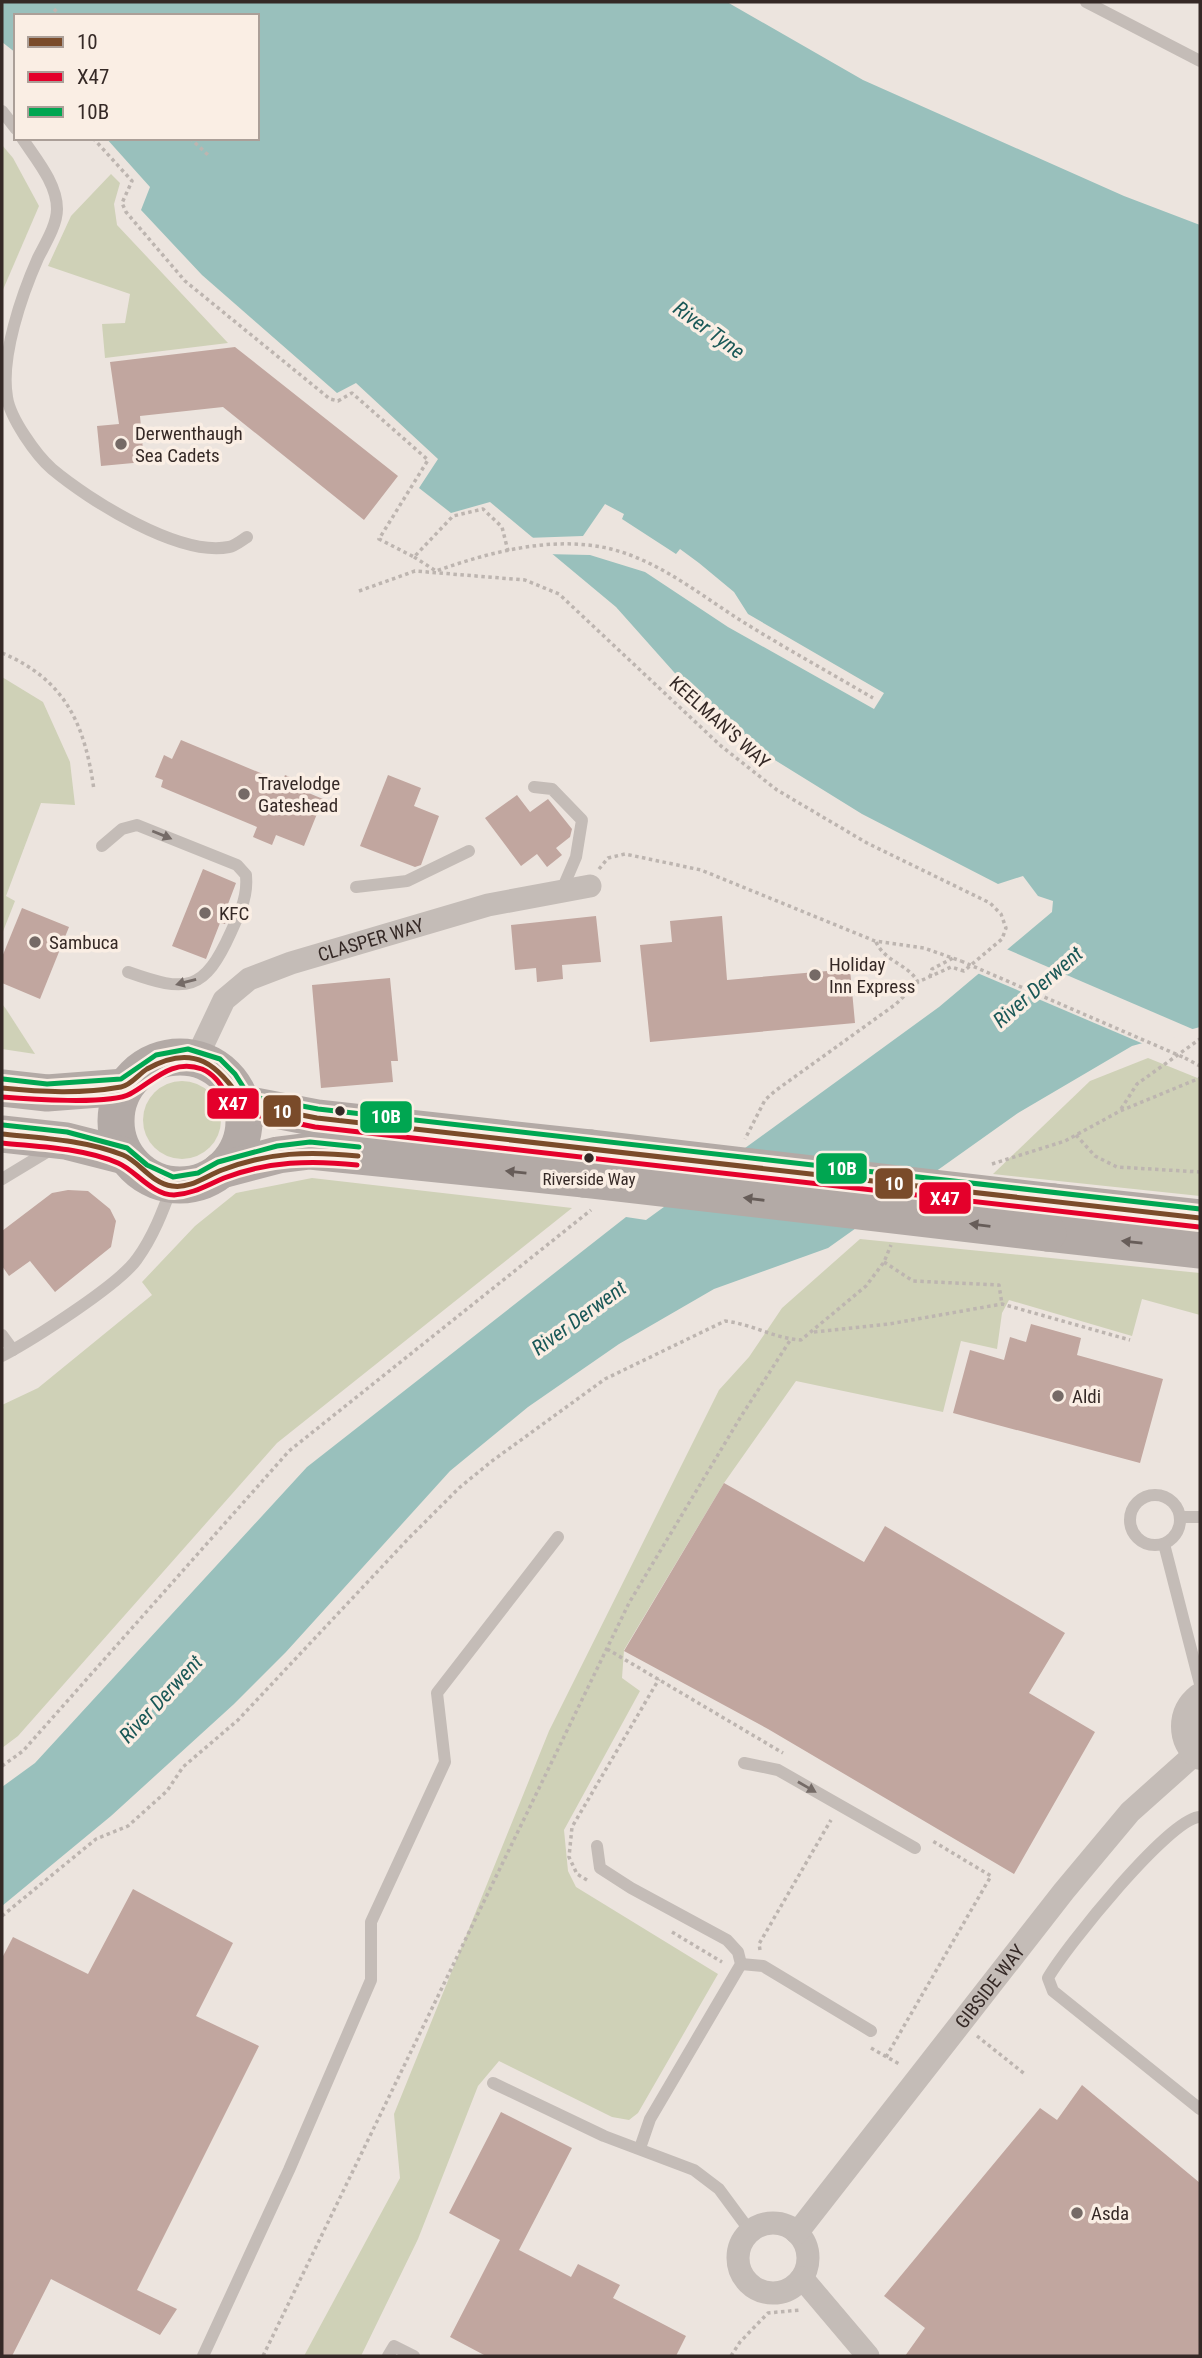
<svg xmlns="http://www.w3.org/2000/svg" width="1202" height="2358" viewBox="0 0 1202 2358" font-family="'Roboto Condensed',sans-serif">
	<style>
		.green { fill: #cfd1b7 }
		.water { fill: #99c0bc }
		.pier { fill: #ece4de }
		.building { fill: #c1a69f }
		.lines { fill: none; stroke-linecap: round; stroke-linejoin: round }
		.path { stroke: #bdb5b0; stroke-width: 3.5; stroke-dasharray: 3.5 3.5; stroke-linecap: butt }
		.service { stroke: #c4bcb7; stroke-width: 12 }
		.minor { stroke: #c4bcb7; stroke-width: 23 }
		.tertiary { stroke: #c4bcb7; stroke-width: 28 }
		.primary { stroke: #b3aaa6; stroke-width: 37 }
		.path-bridge { stroke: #bdb5b0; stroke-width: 3.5; stroke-dasharray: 3.5 3.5; stroke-linecap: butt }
		.primary-bridge { stroke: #b3aaa6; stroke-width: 37 }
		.bus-1-casing { stroke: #faeee4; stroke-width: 10 }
		.bus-2-casing { stroke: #faeee4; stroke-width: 10 }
		.bus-3-casing { stroke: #faeee4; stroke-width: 10 }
		.bus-1 { stroke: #7a4b2a; stroke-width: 5 }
		.bus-2 { stroke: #e4002b; stroke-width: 5 }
		.bus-3 { stroke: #00a651; stroke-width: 5 }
		.oneway { fill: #756b67 }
		.oneway2 { fill: #675d59 }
		.poi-dot { fill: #756a66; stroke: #faeee4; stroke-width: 2.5 }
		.bus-dot { fill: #352926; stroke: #faeee4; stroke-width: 2.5 }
		.labels { text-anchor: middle; stroke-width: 7; stroke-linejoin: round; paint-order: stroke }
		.bus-label { font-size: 17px; fill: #352926; stroke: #faeee4 }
		.poi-label { font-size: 19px; fill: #352926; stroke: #faeee4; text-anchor: start }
		.street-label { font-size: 19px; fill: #352926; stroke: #faeee4 }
		.water-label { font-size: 21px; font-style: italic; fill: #1a5857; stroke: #faeee4 }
		.line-badge { stroke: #faeee4; stroke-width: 2.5 }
		.badge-label { font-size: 19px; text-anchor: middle; font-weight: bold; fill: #fff }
	</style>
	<rect width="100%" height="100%" fill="#ece4de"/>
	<g class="green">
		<polygon points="2,145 13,158 39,206 2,292"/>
		<polygon points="111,174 120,183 114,204 117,225 228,343 105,358 102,324 125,323 130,294 48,266 71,216"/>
		<polygon points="2,677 43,702 70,762 75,805 41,803 6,896 15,901 2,934"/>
		<polygon points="2,1004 6,1009 35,1054 2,1049"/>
		<polygon points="1148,1058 1200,1079 1200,1196 993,1174 1090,1081"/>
		<circle cx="182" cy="1120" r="39"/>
		<polygon points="312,1178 572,1208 277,1443 18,1736 2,1748 2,1405 38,1388 152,1295 142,1282 195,1226 236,1193"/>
		<polygon points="860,1239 1200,1273 1200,1315 1142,1299 1132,1336 1009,1300 1002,1313 997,1349 961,1341 943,1412 796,1381 724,1483 624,1650 622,1678 640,1691 564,1830 568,1871 576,1887 718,1974 638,2113 629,2120 612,2117 499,2061 478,2086 418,2239 361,2356 304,2356 400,2178 394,2114 549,1731 719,1390 749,1357 782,1308"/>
	</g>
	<polygon class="water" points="2,2 727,2 863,80 1124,196 1200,225 1200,1027 1132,1046 1018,1113 828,1248 714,1289 619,1344 528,1407 450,1471 286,1652 234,1704 111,1816 2,1906 2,1787 35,1763 307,1467 626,1217 646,1220 939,1007 1052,912 1053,901 1038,896 1023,876 998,884 862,814 757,749 689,689 616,607 490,502 451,513 419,488 438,459 356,383 337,393 202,275 141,210 150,187 106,138 257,138 257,16 16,16 16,53 2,42"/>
	<g class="pier">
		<polygon points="605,504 624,514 622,519 676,554 680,549 699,563 734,592 748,614 884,693 874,709 728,627 645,572 590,555 544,554 526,538 583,536"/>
		<polygon points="1004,948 1197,1031 1146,1045 975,972"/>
	</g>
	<g class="building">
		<polygon points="235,347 398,476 364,520 223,407 140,416 144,462 101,466 97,426 119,424 110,362"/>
		<polygon points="181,740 282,782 285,775 302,782 299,789 323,799 304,846 276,835 272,845 253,837 257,827 161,787 163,780 155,777 164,755 172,759"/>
		<polygon points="388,775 421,788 414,806 439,816 421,865 415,867 360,846"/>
		<polygon points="517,795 530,812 548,799 572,829 570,837 556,848 562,855 547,867 537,854 521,866 485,818"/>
		<polygon points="203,869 236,883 228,904 232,908 225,924 220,923 206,959 172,946"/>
		<polygon points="22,908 69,927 40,999 2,983 2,957"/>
		<polygon points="596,916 601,962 562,965 563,979 537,982 536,968 515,970 511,925"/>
		<polygon points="722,916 727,980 850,969 855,1023 650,1042 640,945 672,942 670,921"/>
		<polygon points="390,978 398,1061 391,1061 393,1082 321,1088 312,985"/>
		<polygon points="68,1190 88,1191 110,1209 116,1221 111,1247 55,1292 30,1261 9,1276 2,1266 2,1231 52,1193"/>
		<polygon points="1031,1324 1081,1338 1077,1355 1163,1379 1140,1463 953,1413 970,1350 1004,1360 1010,1337 1026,1342"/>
		<polygon points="724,1483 864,1562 885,1526 1065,1633 1029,1693 1095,1732 1014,1874 768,1729 624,1651"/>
		<polygon points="133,1889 233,1943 196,2016 259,2046 137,2290 177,2309 160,2335 51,2279 12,2356 2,2356 2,1958 13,1937 88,1974"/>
		<polygon points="1082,2085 1200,2183 1200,2356 905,2356 925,2328 884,2296 1040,2108 1057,2120"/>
		<polygon points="501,2112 572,2148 519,2250 571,2277 578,2264 620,2285 613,2298 686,2336 676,2356 486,2356 450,2337 500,2240 449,2213"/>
	</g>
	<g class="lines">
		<g class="path">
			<polyline points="54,9 61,16"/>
			<polyline points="93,138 132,181 122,203 126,212 185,281 330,399 338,401 352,393 428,460 379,539 414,557 453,516 483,509 502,527 508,551"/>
			<polyline points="190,138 208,155"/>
			<path d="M414,557L436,571C496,550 568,531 630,555C670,570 704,597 740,620C783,647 829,672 873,698"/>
			<polyline points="359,591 415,571 525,580 559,594 721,746 777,790 867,843 990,903 1001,914 1006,928 1002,939 964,971 951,967 918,982 896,1004 775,1091 765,1100 745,1139"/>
			<path d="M2,653C66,680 85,725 94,790"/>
			<polyline points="599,869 608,858 625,854 701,870 875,941 924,948 961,961"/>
			<path d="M876,942C885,962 908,964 918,982"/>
			<polyline points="930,977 932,969 953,958"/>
			<polyline points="1185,1058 1200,1066"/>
			<polyline points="1121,1109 1137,1084 1200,1039"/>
			<polyline points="1076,1135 1095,1156 1117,1167 1200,1172"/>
			<polyline points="992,1164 1065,1141 1120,1111 1200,1078"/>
			<polyline points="884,1262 913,1281 999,1285 1002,1304"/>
			<polyline points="814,1332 889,1324 1002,1304 1130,1340"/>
			<polyline points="607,1649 783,1753"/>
			<polyline points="2,1766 23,1751 289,1451 591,1210"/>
			<polyline points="587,1880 577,1874 569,1857 572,1827 659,1679"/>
			<path d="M2,1916L96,1839L128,1826L167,1791L183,1767L238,1720L408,1539L459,1488L492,1461L605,1379L725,1321C752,1324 773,1338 801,1340L866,1286L884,1262L891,1245"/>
			<polyline points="672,1932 722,1962"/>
			<polyline points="760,1950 759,1944 831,1820"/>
			<polyline points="977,2036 1026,2075"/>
			<polyline points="871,2048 901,2065"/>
			<polyline points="886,2057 991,1876 931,1840"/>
			<polyline points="263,2356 629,1603 740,1418 791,1339"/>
			<polyline points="731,2356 740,2342 768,2313 800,2310"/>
		</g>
		<g class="service">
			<polyline points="1086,2 1200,61"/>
			<polyline points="2,111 16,129"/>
			<path d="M22,138C35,158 57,183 57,209C57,225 45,244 38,258C22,294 0,357 7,397C10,418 36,455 52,469C89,500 179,557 229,547C235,546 242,540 247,537"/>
			<polyline points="534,787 552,789 582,820 576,857 561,892"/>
			<path d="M102,846L122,829L137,825L237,865L246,875C248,897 240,912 231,932C204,992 187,993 128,972"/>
			<polyline points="356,887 407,881 469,851"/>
			<polyline points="2,1179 50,1150"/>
			<polyline points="2,1335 13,1350"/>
			<path d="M2,1356C32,1340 119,1285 137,1259C153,1237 163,1211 172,1186"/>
			<circle cx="1155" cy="1520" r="25"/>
			<polyline points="1180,1517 1200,1517"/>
			<polyline points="1164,1544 1200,1684"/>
			<polyline points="744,1763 778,1770 915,1848"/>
			<path d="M1200,1817C1170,1817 1065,1948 1048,1978L1053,1991L1200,2109"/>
			<polyline points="597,1846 600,1868 631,1888 727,1940 738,1952 741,1964 650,2119 640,2148"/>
			<polyline points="741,1964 763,1966 871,2031"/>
			<polyline points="493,2083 604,2136 694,2170 719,2189 750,2231"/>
			<polyline points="203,2356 289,2170 371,1980 371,1922 445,1762 437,1693 558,1537"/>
			<polyline points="388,2356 394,2346 414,2356"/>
		</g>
		<g class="minor">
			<path id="s1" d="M196,1059L224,1000L249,979L291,963L488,905L590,886"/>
			<circle cx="773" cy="2258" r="35"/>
			<path id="s2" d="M797,2233L1064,1891L1130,1812L1196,1753"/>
			<polyline points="802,2278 868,2356"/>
		</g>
		<path class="tertiary" d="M1200,1697C1180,1713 1180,1740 1200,1756"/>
		<g class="primary">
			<circle cx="180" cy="1121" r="64"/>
			<polyline points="2,1088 47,1093 125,1087"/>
			<polyline points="244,1104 317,1118 590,1148"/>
			<polyline points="2,1134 66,1141 125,1156"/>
			<polyline points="221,1170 278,1155 310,1151 584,1179"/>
			<polyline points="1053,1202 1200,1218"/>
			<polyline points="1048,1233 1200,1250"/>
		</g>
		<polyline class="path-bridge" points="961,961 1185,1058"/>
		<g class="primary-bridge">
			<polyline points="590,1148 1053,1202"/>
			<polyline points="584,1179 1048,1233"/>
		</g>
		<defs>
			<g id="bus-1">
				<path d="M2,1088C42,1092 81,1094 121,1087C130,1086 139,1074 147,1069C194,1042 219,1065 244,1104L317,1118L1200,1218"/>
				<path d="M2,1134C42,1138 85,1140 123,1155C140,1162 151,1183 172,1186C190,1189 206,1176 222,1170C269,1152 309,1151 358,1156"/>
			</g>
			<g id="bus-2">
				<path d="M2,1097C26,1099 110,1105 130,1094C153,1082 171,1058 202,1069C223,1078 225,1099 241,1112L315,1127L1199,1227"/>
				<path d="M2,1143C40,1147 83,1148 118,1163C135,1170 152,1195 174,1195C193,1194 207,1185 224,1178C268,1161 312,1160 357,1165"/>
			</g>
			<g id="bus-3">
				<polyline points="3,1079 47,1084 121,1079 156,1055 188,1049 220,1059 235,1074 249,1096 318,1109 1200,1209"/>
				<polyline points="3,1125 67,1132 127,1148 147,1165 173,1177 198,1173 218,1162 277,1146 310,1142 359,1147"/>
			</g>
		</defs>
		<use href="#bus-1" class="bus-1-casing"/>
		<use href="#bus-2" class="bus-2-casing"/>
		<use href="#bus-3" class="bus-3-casing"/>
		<use href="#bus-1" class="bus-1"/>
		<use href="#bus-2" class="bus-2"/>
		<use href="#bus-3" class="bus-3"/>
	</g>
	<defs><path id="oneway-solid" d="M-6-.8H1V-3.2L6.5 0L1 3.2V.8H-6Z" transform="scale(1.75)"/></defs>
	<g class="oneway">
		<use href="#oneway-solid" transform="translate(162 835) rotate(22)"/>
		<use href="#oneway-solid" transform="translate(186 982) rotate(165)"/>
		<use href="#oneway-solid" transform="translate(807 1787) rotate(30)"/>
	</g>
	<g class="oneway2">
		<use href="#oneway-solid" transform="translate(516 1172) rotate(-174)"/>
		<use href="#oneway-solid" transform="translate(754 1199) rotate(-173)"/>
		<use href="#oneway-solid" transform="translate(980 1225) rotate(-173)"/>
		<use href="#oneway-solid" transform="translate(1132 1242) rotate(-174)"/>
	</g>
	<g class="poi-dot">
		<circle cx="121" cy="444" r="7"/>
		<circle cx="244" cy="794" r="7"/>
		<circle cx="205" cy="913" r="7"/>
		<circle cx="35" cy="942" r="7"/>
		<circle cx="815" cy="975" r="7"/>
		<circle cx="1058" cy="1396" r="7"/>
		<circle cx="1077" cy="2213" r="7"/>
	</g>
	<g class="bus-dot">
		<circle cx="340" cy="1111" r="6"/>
		<circle cx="589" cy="1158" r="6"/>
	</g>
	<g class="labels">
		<g class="bus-label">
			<text x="589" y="1185">Riverside Way</text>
		</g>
		<g class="poi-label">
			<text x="135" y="440">Derwenthaugh<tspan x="135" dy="22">Sea Cadets</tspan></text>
			<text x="258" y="790">Travelodge<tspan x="258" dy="22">Gateshead</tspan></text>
			<text x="219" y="920">KFC</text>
			<text x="49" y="949">Sambuca</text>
			<text x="829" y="971">Holiday<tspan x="829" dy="22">Inn Express</tspan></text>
			<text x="1072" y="1403">Aldi</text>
			<text x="1091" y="2220">Asda</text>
		</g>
		<g class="street-label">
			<text transform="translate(720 722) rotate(42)" y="7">KEELMAN'S WAY</text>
			<text dy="7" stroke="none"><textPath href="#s1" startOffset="226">CLASPER WAY</textPath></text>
			<text dy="7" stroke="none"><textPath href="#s2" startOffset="313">GIBSIDE WAY</textPath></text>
		</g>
		<g class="water-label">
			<text transform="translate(709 330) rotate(36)" y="7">River Tyne</text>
			<text transform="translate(1038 987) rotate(-41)" y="7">River Derwent</text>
			<text transform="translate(579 1318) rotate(-36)" y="7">River Derwent</text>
			<text transform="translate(161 1699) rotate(-47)" y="7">River Derwent</text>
		</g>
	</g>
	<g class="line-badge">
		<rect x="206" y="1087" width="54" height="33" rx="7" fill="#e4002b"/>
		<rect x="262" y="1094" width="40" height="34" rx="7" fill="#7a4b2a"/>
		<rect x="359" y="1100" width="54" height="34" rx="7" fill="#00a651"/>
		<rect x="815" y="1152" width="53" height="33" rx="7" fill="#00a651"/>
		<rect x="874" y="1167" width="40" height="33" rx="7" fill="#7a4b2a"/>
		<rect x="918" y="1181" width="54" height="34" rx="7" fill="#e4002b"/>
	</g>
	<g class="badge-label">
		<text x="233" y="1110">X47</text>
		<text x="282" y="1118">10</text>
		<text x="386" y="1123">10B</text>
		<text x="842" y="1175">10B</text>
		<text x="894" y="1190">10</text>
		<text x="945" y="1205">X47</text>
	</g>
	<rect width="1202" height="2358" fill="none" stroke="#352926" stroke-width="7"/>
	<rect x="14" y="14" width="245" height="126" fill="#faeee4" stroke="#ab9f98" stroke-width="2"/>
	<rect x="28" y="37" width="35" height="10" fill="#7a4b2a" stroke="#ab9f98" stroke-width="2"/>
	<text x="77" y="49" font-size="21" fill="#352926">10</text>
	<rect x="28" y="72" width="35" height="10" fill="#e4002b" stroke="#ab9f98" stroke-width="2"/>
	<text x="77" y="84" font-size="21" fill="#352926">X47</text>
	<rect x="28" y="107" width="35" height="10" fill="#00a651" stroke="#ab9f98" stroke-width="2"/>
	<text x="77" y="119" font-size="21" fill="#352926">10B</text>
</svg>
